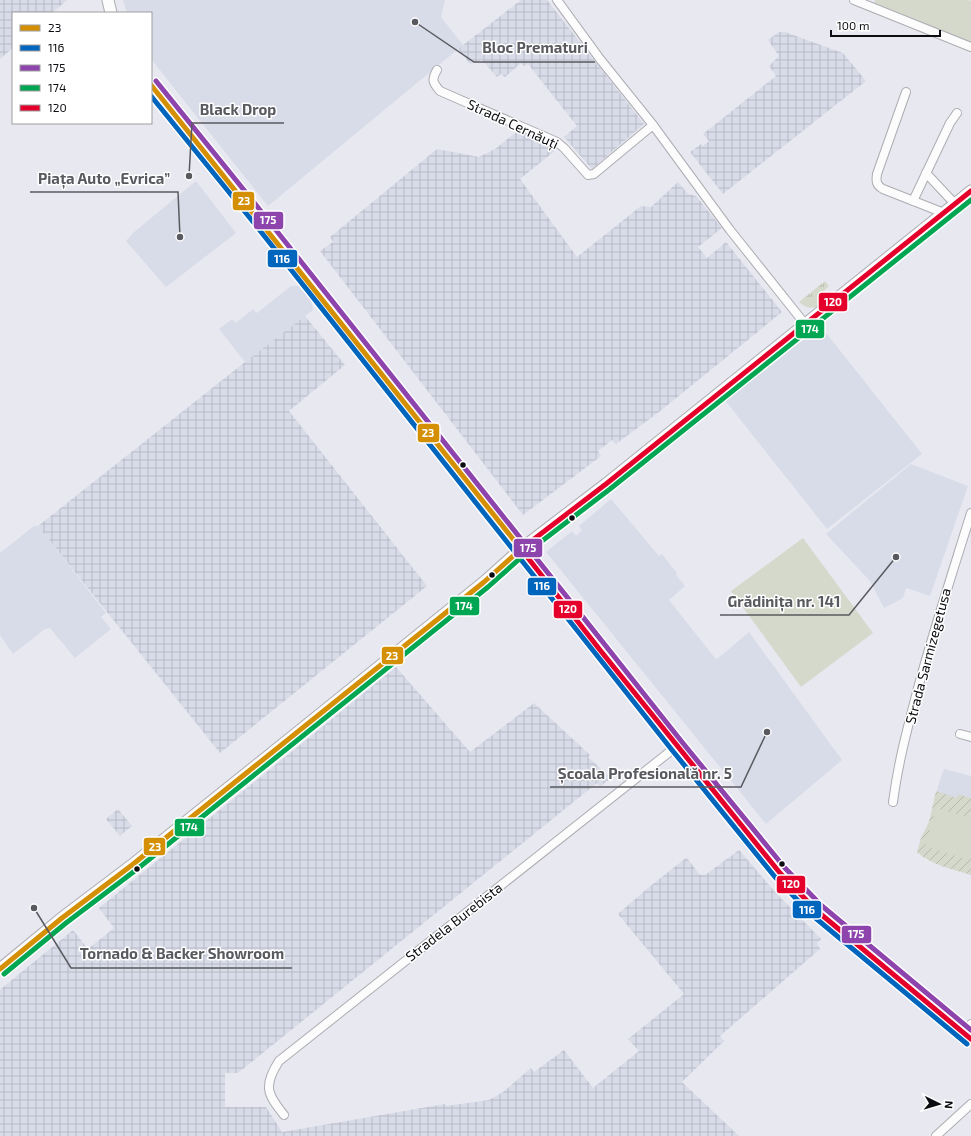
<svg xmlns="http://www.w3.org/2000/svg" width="971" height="1136" viewBox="0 0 971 1136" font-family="'Exo 2',sans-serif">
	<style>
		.built { fill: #d8dbe8 }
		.industrial { fill: url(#industrial-grid) }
		.grass { fill: url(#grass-tufts) }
		.garden { fill: url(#garden-furrows) }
		.pitch { fill: #d5d9cb }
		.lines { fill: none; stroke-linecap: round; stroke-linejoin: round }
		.minor-casing { stroke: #acacb2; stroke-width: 10 }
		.major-casing { stroke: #acacb2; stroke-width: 13 }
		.minor { stroke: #fcfcfd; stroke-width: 8 }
		.major { stroke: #fcfcfd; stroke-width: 11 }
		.bus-1-casing { stroke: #fff; stroke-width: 8 }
		.bus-2-casing { stroke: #fff; stroke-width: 8 }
		.bus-3-casing { stroke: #fff; stroke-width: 8 }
		.bus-4-casing { stroke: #fff; stroke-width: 8 }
		.bus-5-casing { stroke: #fff; stroke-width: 8 }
		.bus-1 { stroke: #d48f03; stroke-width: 5 }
		.bus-2 { stroke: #0065bd; stroke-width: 5 }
		.bus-3 { stroke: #8e44ad; stroke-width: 5 }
		.bus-4 { stroke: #00a651; stroke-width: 5 }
		.bus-5 { stroke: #e4002b; stroke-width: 5 }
		.bus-dot { fill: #0c0d11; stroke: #fff; stroke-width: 1.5 }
		.labels { text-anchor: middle; stroke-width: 3; stroke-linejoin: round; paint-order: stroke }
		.street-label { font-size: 14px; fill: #0c0d11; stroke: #fff }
		.leader { fill: none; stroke: #595a5f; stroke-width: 1.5 }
		.callout-dot { fill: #595a5f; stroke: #fff; stroke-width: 1.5 }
		.callout-label { font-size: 15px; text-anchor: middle; font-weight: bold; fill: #595a5f; stroke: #fff; stroke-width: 3; stroke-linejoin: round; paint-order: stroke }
		.line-badge { stroke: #fff; stroke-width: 1.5 }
		.badge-label { font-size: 11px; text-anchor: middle; font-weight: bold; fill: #fff }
	</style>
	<defs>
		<pattern id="industrial-grid" width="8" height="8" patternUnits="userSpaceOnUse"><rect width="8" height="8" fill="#d8dbe8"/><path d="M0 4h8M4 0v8" fill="none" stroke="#b8bbc6"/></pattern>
		<pattern id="grass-tufts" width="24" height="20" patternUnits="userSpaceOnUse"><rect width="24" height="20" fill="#d5d9cb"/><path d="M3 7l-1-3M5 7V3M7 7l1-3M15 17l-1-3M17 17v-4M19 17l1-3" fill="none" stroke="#b6b9ad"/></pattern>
		<pattern id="garden-furrows" width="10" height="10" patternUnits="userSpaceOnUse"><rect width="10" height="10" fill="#d5d9cb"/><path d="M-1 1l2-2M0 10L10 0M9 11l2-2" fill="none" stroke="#b6b9ad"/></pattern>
	</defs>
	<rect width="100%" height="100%" fill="#e8e9f0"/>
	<g class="built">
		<polygon points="123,0 445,0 441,17 463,45 268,206 151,59 151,13 127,13"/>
		<polygon points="196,181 236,233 166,287 126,241 133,233"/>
		<polygon points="291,286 301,286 311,299 313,310 245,362 219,329 232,319 236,323 253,309 257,313"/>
		<polygon points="819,324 922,454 827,529 724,399"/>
		<polygon points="911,464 968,486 930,596 906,588 903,598 884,608 870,581 826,534"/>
		<polygon points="611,499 659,556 662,554 677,573 676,575 685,586 669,600 715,658 717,659 749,632 842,760 766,824 546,552 572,531 576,536 582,530 579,526"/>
		<polygon points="34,526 38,526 106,613 101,617 111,629 75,658 50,628 45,629 13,654 0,635 0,553"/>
		<polygon points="944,769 971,776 971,875 942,866 926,858 917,852 921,838 929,822 938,786"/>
	</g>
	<g class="industrial">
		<polygon points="0,0 67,0 52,13 13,13 13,48 0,59"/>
		<polygon points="521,0 547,0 644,124 592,169 564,137 577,126 528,64 524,66 521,63 505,77 501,74 497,77 482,60 470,64 458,49"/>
		<polygon points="779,32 785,32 843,53 866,81 723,194 690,152 701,144 703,146 709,141 703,134 776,76 769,66 779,56 768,40"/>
		<polygon points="520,129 557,147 556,150 520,179 577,257 641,206 651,207 678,182 688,194 696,196 722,228 698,247 707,258 726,242 782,312 659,412 616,444 612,440 598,451 601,456 523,515 320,251 333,242 330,237 437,149 479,157 495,149"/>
		<polygon points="305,316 345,365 289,411 427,586 220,753 38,526 245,362"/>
		<polygon points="396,667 470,752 534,703 590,755 588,757 611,778 600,787 597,783 238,1073 225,1073 225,1107 266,1107 282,1132 445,1104 446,1106 489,1100 503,1092 531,1068 534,1072 564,1050 593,1088 639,1051 628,1039 684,994 618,914 649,887 686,858 687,858 700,875 705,875 739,850 776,893 821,939 817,943 820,949 720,1036 724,1041 682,1082 739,1136 0,1136 0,990 2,988 73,930 88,949 114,928 99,908"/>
		<polygon points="118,809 132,826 120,836 106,819"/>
	</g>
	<path class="grass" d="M825,281L829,286L820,294V305C812,310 806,308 799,302Z"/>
	<path class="garden" d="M936,791L957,798L958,794L971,798V875C953,869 931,865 917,852L921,838L929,822Z"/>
	<g class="pitch">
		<polygon points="875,0 968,0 971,1 971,42 874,3"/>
		<polygon points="803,538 873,633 801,687 731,591"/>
		<polygon points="936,808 971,818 971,855 969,860 925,846"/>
	</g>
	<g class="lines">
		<defs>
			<g id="minor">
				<polyline points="557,0 600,59 653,125 730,230 805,324"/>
				<polyline points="854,0 971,47"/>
				<path d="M437,70C431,80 433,83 440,91L557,142L564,148L588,175L594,174L600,169L653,125"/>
				<path d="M906,92L877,174C876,181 876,185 883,189L944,213"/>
				<polyline points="926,173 955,204"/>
				<polyline points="913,201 950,123 957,113"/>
				<polyline points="960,734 971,737"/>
				<path d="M893,802C898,763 908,726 918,688C934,629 953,571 971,513"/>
				<polyline points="963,1033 971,1024"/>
				<path d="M284,1115C267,1094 263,1086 279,1061L677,746"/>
				<polyline points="936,1136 971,1104"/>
			</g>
			<g id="major">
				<polyline points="108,0 111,13"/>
				<polyline points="151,85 259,219 677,746 780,873 817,911 971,1039"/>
				<polyline points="0,969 62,918 132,865 283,744 484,582 521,549 606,484 971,191"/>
			</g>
		</defs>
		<use href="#minor" class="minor-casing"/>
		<use href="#major" class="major-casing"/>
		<use href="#minor" class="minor"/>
		<use href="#major" class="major"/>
		<defs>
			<g id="bus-1">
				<polyline points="151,85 521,549"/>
				<polyline points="0,969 62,918 132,865 484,582 521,549"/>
			</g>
			<polyline id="bus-2" points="151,96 254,223 672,750 775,877 813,916 967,1044"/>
			<polyline id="bus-3" points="156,81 264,215 682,742 785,868 822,906 971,1030"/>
			<polyline id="bus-4" points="4,974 66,923 136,870 488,587 525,554 610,489 971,200"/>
			<polyline id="bus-5" points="971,191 606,484 521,549 600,650 780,873 817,911 971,1039"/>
		</defs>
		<use href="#bus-1" class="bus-1-casing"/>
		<use href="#bus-2" class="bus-2-casing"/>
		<use href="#bus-3" class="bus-3-casing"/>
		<use href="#bus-4" class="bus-4-casing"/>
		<use href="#bus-5" class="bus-5-casing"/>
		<use href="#bus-1" class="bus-1"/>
		<use href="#bus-2" class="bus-2"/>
		<use href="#bus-3" class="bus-3"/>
		<use href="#bus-4" class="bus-4"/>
		<use href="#bus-5" class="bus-5"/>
	</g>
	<g class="bus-dot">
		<circle cx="463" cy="465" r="3.5"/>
		<circle cx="572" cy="518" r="3.5"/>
		<circle cx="492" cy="575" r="3.5"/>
		<circle cx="782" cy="864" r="3.5"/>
		<circle cx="137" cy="869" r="3.5"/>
	</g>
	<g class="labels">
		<g class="street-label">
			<text transform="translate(513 124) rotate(25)" y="5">Strada Cernăuți</text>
			<text transform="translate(928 656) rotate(-75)" y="5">Strada Sarmizegetusa</text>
			<text transform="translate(454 922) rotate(-38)" y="5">Stradela Burebista</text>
		</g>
	</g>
	<path class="leader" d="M415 22L474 62H595M189 176L192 123H284M180 237L178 192H30M896 557L849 615H720M767 732L741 787H550M34 908L71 968H292"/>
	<g class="callout-dot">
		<circle cx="415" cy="22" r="4"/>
		<circle cx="189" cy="176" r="4"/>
		<circle cx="180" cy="237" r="4"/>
		<circle cx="896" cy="557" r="4"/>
		<circle cx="767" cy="732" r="4"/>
		<circle cx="34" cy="908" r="4"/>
	</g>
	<g class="callout-label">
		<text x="535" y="53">Bloc Prematuri</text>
		<text x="238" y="115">Black Drop</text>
		<text x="104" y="184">Piața Auto „Evrica”</text>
		<text x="784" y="607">Grădinița nr. 141</text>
		<text x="645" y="779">Școala Profesională nr. 5</text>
		<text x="182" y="959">Tornado &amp; Backer Showroom</text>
	</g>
	<g class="line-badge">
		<rect x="232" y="191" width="23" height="20" rx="4" fill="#d48f03"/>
		<rect x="253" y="211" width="31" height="19" rx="4" fill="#8e44ad"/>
		<rect x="267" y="249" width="31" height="19" rx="4" fill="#0065bd"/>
		<rect x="818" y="292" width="30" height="20" rx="4" fill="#e4002b"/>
		<rect x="795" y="319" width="30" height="20" rx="4" fill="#00a651"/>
		<rect x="417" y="423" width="23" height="20" rx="4" fill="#d48f03"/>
		<rect x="513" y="538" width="30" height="20" rx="4" fill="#8e44ad"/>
		<rect x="527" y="577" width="30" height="19" rx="4" fill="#0065bd"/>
		<rect x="449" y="596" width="31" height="20" rx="4" fill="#00a651"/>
		<rect x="553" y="600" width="30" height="19" rx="4" fill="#e4002b"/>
		<rect x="381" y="646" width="23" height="19" rx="4" fill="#d48f03"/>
		<rect x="174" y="818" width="31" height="19" rx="4" fill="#00a651"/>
		<rect x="143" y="837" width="23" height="19" rx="4" fill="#d48f03"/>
		<rect x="776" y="875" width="30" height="19" rx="4" fill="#e4002b"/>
		<rect x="792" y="900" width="30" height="19" rx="4" fill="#0065bd"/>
		<rect x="841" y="925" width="31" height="19" rx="4" fill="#8e44ad"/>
	</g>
	<g class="badge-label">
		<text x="244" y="205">23</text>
		<text x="268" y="224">175</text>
		<text x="282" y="263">116</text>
		<text x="833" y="306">120</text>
		<text x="810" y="333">174</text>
		<text x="428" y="437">23</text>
		<text x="528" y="552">175</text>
		<text x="542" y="590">116</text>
		<text x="464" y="610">174</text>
		<text x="568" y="613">120</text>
		<text x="392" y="660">23</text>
		<text x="189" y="831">174</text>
		<text x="155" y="851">23</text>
		<text x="791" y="888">120</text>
		<text x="807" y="914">116</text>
		<text x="856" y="938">175</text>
	</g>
	<rect x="12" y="12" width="140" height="112" fill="#ffffff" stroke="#9e9ea0"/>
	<rect x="20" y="25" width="20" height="6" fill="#d48f03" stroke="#9e9ea0"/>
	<text x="48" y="32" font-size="12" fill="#0c0d11">23</text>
	<rect x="20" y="45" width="20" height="6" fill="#0065bd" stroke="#9e9ea0"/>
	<text x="48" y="52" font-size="12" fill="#0c0d11">116</text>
	<rect x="20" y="65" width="20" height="6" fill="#8e44ad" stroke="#9e9ea0"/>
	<text x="48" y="72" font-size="12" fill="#0c0d11">175</text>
	<rect x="20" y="85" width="20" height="6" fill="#00a651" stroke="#9e9ea0"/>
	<text x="48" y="92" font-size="12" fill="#0c0d11">174</text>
	<rect x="20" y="105" width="20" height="6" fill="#e4002b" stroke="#9e9ea0"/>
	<text x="48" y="112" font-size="12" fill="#0c0d11">120</text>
	<g transform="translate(939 1104) rotate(95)" stroke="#ffffff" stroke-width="3" paint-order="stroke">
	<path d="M0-3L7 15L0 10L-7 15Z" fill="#0c0d11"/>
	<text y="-6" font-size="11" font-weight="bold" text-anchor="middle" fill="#0c0d11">N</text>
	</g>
	<path d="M831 30v6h109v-6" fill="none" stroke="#0c0d11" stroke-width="2"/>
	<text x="837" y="30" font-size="12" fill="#0c0d11" stroke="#ffffff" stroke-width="3" paint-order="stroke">100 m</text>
</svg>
